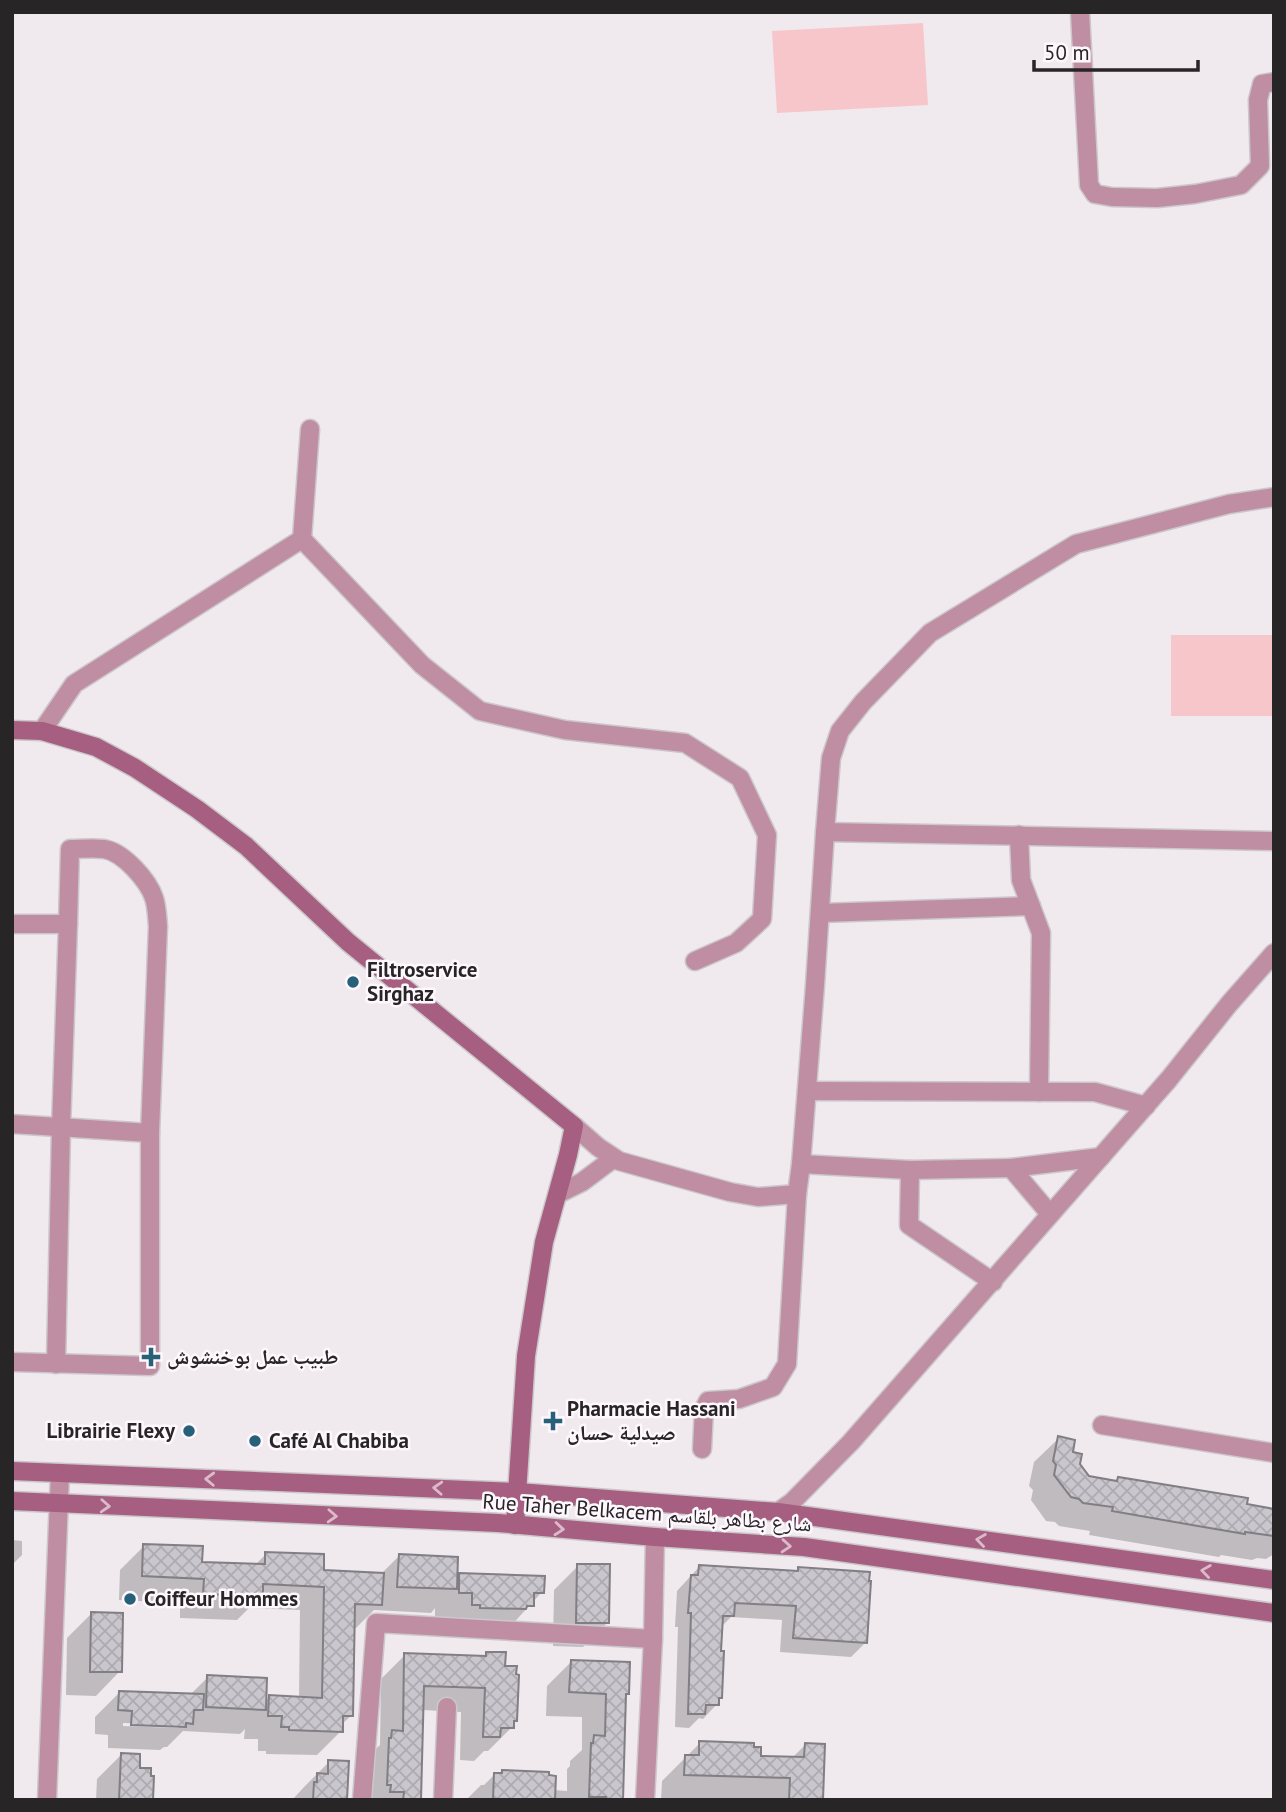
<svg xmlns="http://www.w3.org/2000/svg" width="1286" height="1812" viewBox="0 0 1286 1812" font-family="'PT Sans','Noto Naskh Arabic',sans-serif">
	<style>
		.pitch { fill: #f6c6ca }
		.shadow { fill: #0003; fill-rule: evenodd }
		.building { fill: url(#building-cross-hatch); stroke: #817e84; stroke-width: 2 }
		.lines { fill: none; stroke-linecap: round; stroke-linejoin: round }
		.street-casing { stroke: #ccc7cb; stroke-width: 21 }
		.secondary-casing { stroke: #ccc7cb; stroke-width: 21 }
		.street { stroke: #c08ea3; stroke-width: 18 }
		.secondary { stroke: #a65f80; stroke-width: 18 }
		.oneway { stroke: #dbbacb }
		.poi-dot { fill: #266179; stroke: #fef7fd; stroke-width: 2.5 }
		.labels { text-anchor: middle; stroke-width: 5; stroke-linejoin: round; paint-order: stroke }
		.poi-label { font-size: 21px; font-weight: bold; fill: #272526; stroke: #fef7fd; text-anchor: start }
		.street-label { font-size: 21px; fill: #272526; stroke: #fef7fd }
	</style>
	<defs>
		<pattern id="building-cross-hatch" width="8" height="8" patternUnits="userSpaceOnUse" patternTransform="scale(1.75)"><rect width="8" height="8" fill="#cac6cd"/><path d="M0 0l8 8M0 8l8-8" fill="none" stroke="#aeaab0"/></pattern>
	</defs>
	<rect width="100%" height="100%" fill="#f0eaef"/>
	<g class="pitch">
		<polygon points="923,23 928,105 777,113 772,31"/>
		<rect x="1171" y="635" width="103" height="81"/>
	</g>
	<g class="shadow">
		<polygon points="1059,1438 1088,1478 1115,1482 1118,1479 1274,1510 1274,1554 1266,1559 1257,1558 1252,1560 1221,1555 1219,1557 1089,1535 1090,1531 1059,1526 1055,1522 1046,1521 1031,1500 1033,1490 1029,1486 1034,1462"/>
		<polygon points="12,1540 22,1541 22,1555 12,1565"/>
		<path d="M144,1546L200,1563L254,1566L266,1554L322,1572L381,1574L399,1556L455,1579L460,1575L542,1592L508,1629L449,1628V1617H435V1608L431,1613L374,1610L356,1628H353L352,1715L341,1725V1731L317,1755L266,1754V1751H258V1739H244L245,1729L240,1734L183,1731L167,1747H164L160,1750L108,1748V1735L95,1734V1717L119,1693L190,1695L208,1677L264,1702L269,1697L299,1698L300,1610L249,1608L237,1620L180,1618V1603L119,1600L120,1570ZM123,1723L182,1725L178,1728L123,1726Z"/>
		<polygon points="578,1566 607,1623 583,1647 553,1646 554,1590"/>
		<polygon points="699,1567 796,1572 799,1569 866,1642 851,1657 780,1652 782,1620 731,1617 720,1628 721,1697 717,1701 717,1704 703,1719 699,1718 689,1728 675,1727 678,1627 675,1627 677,1591"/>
		<polygon points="91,1614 120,1671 96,1696 66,1695 67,1638"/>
		<polygon points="486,1654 504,1668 516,1720 512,1724 512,1727 488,1751 484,1751 474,1761 460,1760 461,1712 422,1710 419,1800 364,1800 368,1756 380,1745 381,1679 405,1655 482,1658"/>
		<polygon points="571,1662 627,1694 624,1696 621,1800 466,1800 481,1785 484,1785 495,1774 500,1775 503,1772 554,1790 567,1791 567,1769 570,1766 570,1761 582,1750 582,1717 546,1716 547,1686"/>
		<polygon points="700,1743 759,1757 792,1758 805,1745 821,1800 661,1800 662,1781"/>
		<polygon points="121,1755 138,1769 151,1800 96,1800 97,1779"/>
		<polygon points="329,1762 346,1800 293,1799 305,1786"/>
	</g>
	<g class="building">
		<polygon points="1058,1436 1075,1440 1073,1452 1082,1454 1080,1464 1089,1476 1117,1481 1118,1477 1248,1498 1247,1504 1274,1509 1274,1536 1245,1532 1245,1534 1192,1525 1112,1511 1113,1507 1083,1503 1079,1499 1071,1497 1054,1475 1056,1465 1053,1461"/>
		<polygon points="143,1544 203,1546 202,1562 265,1564 265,1552 324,1554 324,1570 384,1573 382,1605 355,1604 353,1716 343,1716 343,1732 289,1730 289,1727 281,1727 282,1716 268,1716 269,1695 322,1698 324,1587 263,1584 263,1596 203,1594 204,1579 142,1576"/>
		<polygon points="399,1554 458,1557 457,1589 397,1587"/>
		<polygon points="577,1564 610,1564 609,1623 576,1623"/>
		<polygon points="699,1565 798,1571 798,1567 870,1572 869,1581 871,1581 867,1643 793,1638 796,1606 735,1603 734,1616 723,1616 721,1651 724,1651 722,1698 719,1698 719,1705 706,1705 705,1714 688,1714 691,1613 688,1613 691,1575 698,1575"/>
		<polygon points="459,1573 545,1576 544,1593 534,1593 534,1606 527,1606 526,1609 480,1608 480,1605 472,1605 472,1593 459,1593"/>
		<polygon points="91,1612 123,1613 122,1672 90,1672"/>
		<polygon points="486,1652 506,1652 505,1666 517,1666 516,1674 519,1675 517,1721 514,1721 514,1728 501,1728 500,1737 483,1737 485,1688 424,1686 421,1800 403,1800 404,1792 390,1792 391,1785 387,1785 389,1738 391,1738 392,1730 403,1731 404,1653 486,1656"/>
		<polygon points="571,1660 630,1662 629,1694 626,1694 623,1800 606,1800 606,1797 589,1797 591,1743 593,1743 594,1735 605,1736 606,1694 569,1692"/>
		<polygon points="207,1675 267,1678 266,1710 206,1707"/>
		<polygon points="119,1691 204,1694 203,1710 194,1710 193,1724 186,1723 186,1727 131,1725 132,1711 118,1710"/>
		<polygon points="699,1741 754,1743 754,1747 761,1747 761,1756 804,1757 805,1743 825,1744 823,1800 789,1800 790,1778 684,1775 685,1755 699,1755"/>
		<polygon points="121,1753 140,1754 140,1768 151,1768 151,1776 154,1776 153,1800 119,1800"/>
		<polygon points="328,1760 349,1761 347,1800 313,1800 314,1782 317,1782 317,1773 328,1774"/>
		<polygon points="502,1770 549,1772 549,1775 556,1776 555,1800 493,1800 494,1773 502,1773"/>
	</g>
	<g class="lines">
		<defs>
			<g id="street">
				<polyline points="1080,12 1089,185 1095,194 1112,197 1157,198 1195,194 1241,185 1260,166 1258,100 1262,84 1274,82"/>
				<polyline points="302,539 422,665 480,711 565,730 685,743 740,778 767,835 762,919 736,943 695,961"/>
				<polyline points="42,731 74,684 302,539 310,429"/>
				<polyline points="825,832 1274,841"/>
				<polyline points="1019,835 1021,880 1041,933 1039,1092"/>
				<polyline points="820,913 1031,906"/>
				<polyline points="12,924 68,924 61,1128 56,1364"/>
				<polyline points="807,1091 1095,1092 1146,1106"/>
				<polyline points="12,1124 150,1133"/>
				<polyline points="574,1126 598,1147 619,1161 730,1192 758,1197 797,1194 801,1164 815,985 825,832 831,758 840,731 863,702 930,633 1076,544 1229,504 1274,497"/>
				<polyline points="801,1164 910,1170 1011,1168"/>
				<polyline points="910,1170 909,1225 993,1282"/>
				<polyline points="558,1194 582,1182 614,1158"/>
				<polyline points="1050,1214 1011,1168 1101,1157"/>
				<path d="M12,1362L150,1366V1133L158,926C157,916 157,907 154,898C148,880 123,852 104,849C93,848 81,849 70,849L68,924"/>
				<polyline points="1102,1425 1274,1453"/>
				<polyline points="702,1449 704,1409 708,1401 739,1399 773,1387 787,1364 797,1194"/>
				<polyline points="778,1512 792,1502 851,1442 1169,1079 1229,1004 1274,953"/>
				<polyline points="47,1800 60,1473"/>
				<polyline points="362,1800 376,1623 653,1639"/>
				<polyline points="443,1800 447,1707"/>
				<polyline points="645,1800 653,1639 655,1537"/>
			</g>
			<g id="secondary">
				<polyline points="12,730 42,731 96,747 135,768 197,809 246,846 348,942 574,1126 568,1155 544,1242 526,1356 515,1525"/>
				<polyline points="12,1471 518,1492 778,1512 1274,1580"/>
				<polyline points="12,1501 498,1523 655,1537 804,1547 1274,1613"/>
			</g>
		</defs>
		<use href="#street" class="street-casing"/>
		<use href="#secondary" class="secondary-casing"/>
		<use href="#street" class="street"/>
		<use href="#secondary" class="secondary"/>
	</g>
	<defs><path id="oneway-chevron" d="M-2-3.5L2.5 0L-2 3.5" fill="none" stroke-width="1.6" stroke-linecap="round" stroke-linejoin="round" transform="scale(1.75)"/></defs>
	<g class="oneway">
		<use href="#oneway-chevron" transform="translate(210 1479) rotate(-178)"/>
		<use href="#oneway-chevron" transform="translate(438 1488) rotate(-177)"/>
		<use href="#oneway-chevron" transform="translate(105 1506) rotate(3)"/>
		<use href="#oneway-chevron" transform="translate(332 1516) rotate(3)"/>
		<use href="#oneway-chevron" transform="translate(559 1529) rotate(5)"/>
		<use href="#oneway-chevron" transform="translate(981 1540) rotate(-172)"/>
		<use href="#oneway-chevron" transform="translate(786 1546) rotate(4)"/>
		<use href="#oneway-chevron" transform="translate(1206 1571) rotate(-172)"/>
	</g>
	<g class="poi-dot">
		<circle cx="353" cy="982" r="7"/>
		<path d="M147.5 1346.5h7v7h7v7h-7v7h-7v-7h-7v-7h7z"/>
		<path d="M549.5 1410.5h7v7h7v7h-7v7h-7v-7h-7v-7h7z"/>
		<circle cx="189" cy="1431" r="7"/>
		<circle cx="255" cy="1441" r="7"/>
		<circle cx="130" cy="1599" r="7"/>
	</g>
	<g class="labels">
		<g class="poi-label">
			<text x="367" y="977">Filtroservice<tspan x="367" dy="24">Sirghaz</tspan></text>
			<text x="167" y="1364">طبيب عمل بوخنشوش</text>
			<text x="567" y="1416">Pharmacie Hassani<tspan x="567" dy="24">صيدلية حسان</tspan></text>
			<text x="175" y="1438" text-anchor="end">Librairie Flexy</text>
			<text x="269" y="1448">Café Al Chabiba</text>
			<text x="144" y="1606">Coiffeur Hommes</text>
		</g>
		<g class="street-label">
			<text transform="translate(647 1513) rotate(4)" y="7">Rue Taher Belkacem شارع بطاهر بلقاسم</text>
		</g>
	</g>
	<rect width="1286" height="1812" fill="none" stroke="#272526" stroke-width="28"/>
	<path d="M1034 60v10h164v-10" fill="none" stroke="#272526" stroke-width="3.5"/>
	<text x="1044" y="60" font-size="21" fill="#272526" stroke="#fef7fd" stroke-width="5" paint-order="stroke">50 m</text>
</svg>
